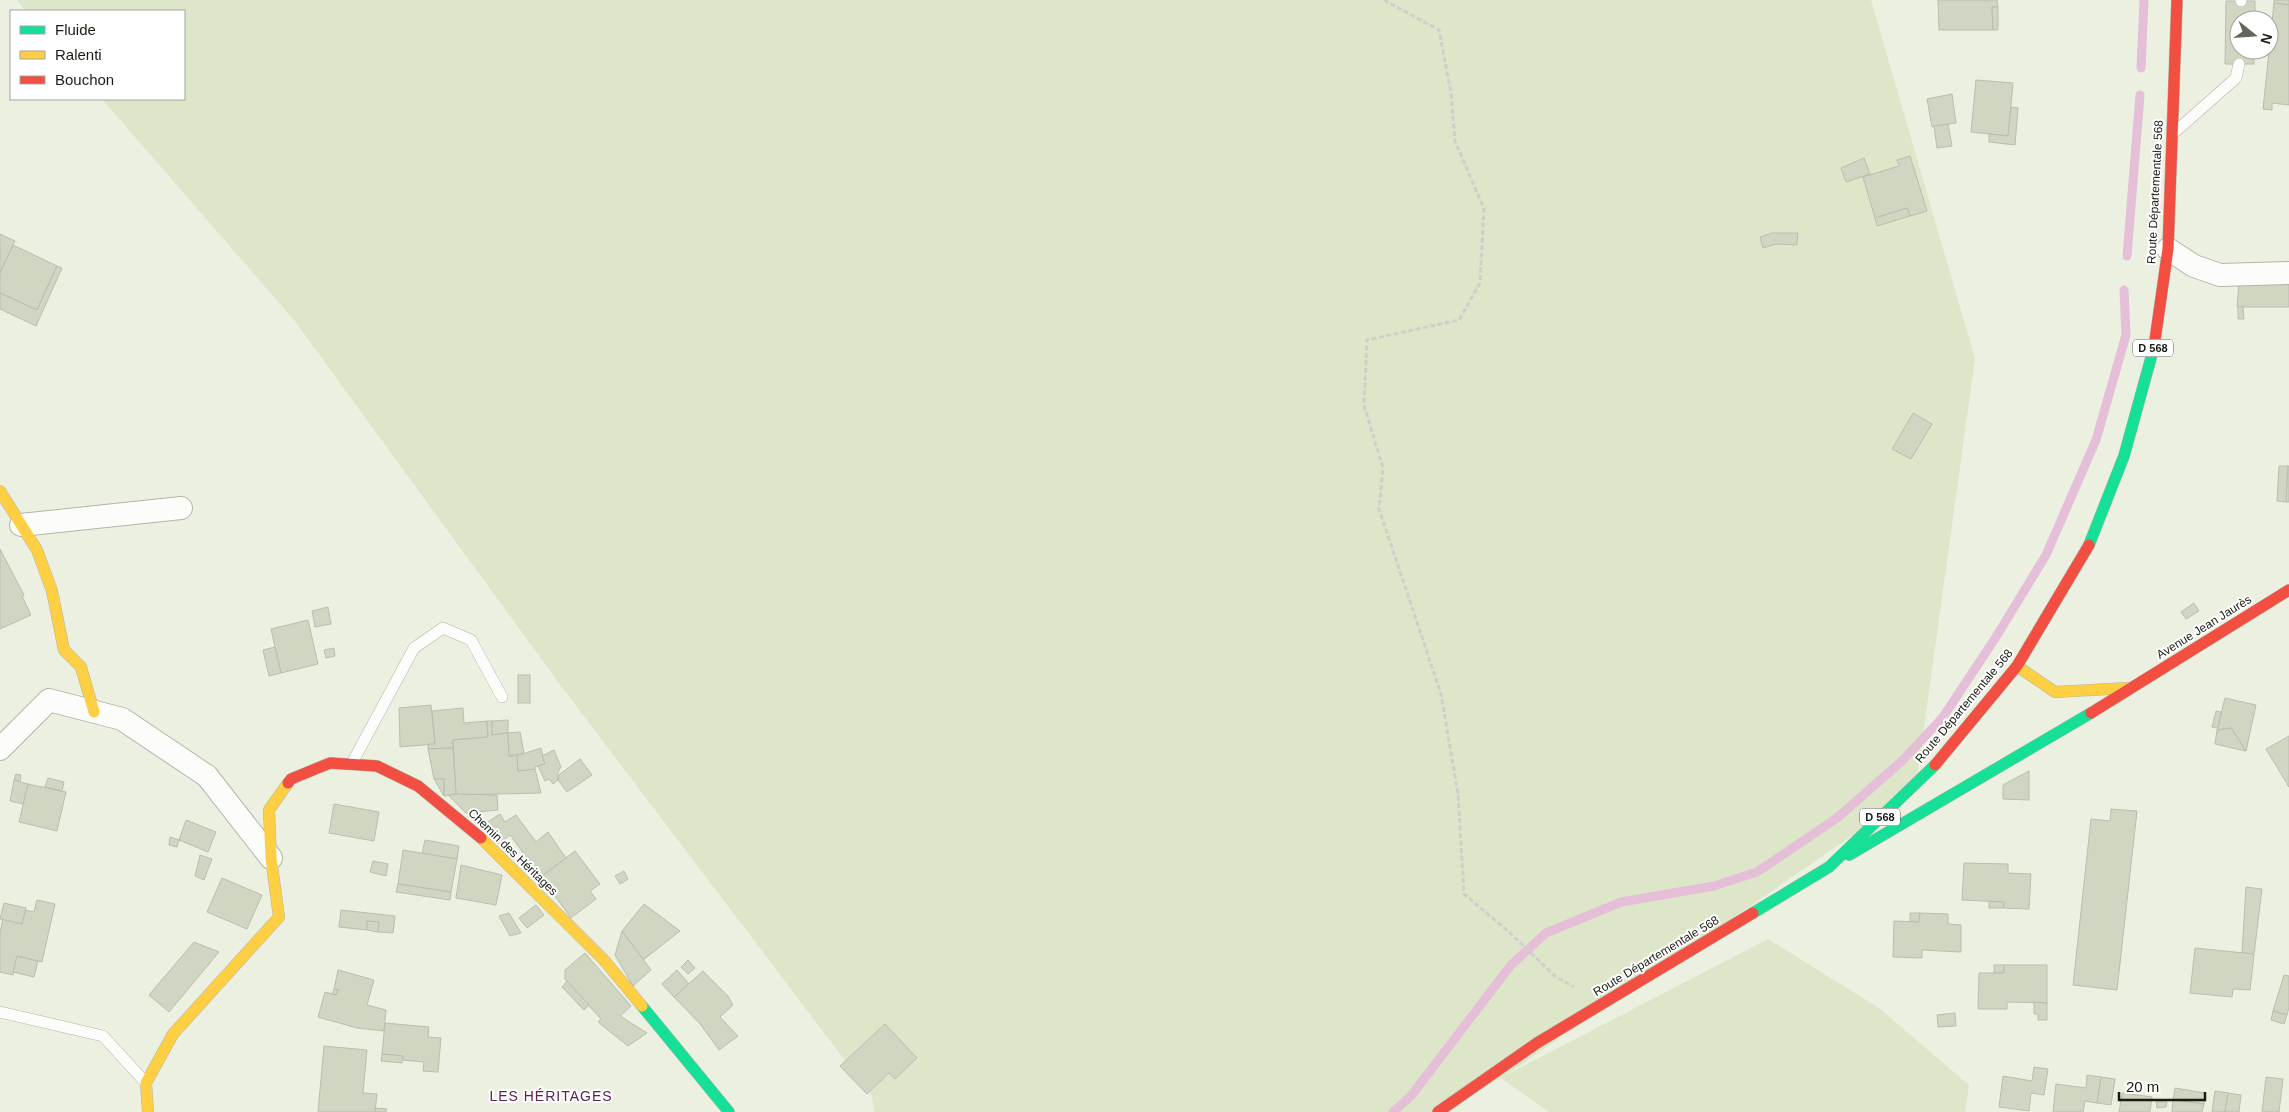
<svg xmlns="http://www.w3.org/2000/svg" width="2289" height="1112" viewBox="0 0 2289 1112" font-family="Arial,sans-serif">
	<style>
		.green { fill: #dde6c9 }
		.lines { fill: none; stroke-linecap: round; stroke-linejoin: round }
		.stream { stroke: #e5bed7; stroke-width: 9 }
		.building { fill: #d0d6c2; stroke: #babeb1 }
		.lane-casing { stroke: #b2b6a9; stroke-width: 12 }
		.street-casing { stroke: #b2b6a9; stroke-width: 24 }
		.fast-casing { stroke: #b2b6a9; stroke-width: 12 }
		.slow-casing { stroke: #b2b6a9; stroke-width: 12 }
		.jam-casing { stroke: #b2b6a9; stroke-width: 12 }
		.path { stroke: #cfd0cc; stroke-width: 3; stroke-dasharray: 5 2.5; stroke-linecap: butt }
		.lane { stroke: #fcfdfa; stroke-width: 11 }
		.street { stroke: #fcfdfa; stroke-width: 22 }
		.fast { stroke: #16e098; stroke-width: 11 }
		.slow { stroke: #ffcf43; stroke-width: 11 }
		.jam { stroke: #f24e42; stroke-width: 11 }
		.labels { text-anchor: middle; stroke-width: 4; stroke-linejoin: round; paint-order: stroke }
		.shield { fill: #fff; stroke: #5f6059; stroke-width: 1 }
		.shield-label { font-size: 11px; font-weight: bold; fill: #1a1c12 }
		.street-label { font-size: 12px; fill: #1a1c12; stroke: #fff }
		.neighbourhood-label { font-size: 14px; letter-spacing: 1px; fill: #5b234f; stroke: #fff }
	</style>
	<rect width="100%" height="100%" fill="#ebf0e0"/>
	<polygon class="green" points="16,0 1871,0 1975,359 1915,792 1506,1075 1768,939 1879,1008 1969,1085 1965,1112 1549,1112 1501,1078 1441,1112 874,1112 872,1096 561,686 294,320 102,99 184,99 184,11 26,11"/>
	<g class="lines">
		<g class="stream">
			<polyline points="2141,68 2144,0"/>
			<polyline points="2127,256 2140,95"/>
			<polyline points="1393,1112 1411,1096 1511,965 1546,933 1621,902 1714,886 1757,872 1837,818 1903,760 1943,717 1996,637 2046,555 2096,440 2126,335 2124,290"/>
		</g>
	</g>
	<g class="building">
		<polygon points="1938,0 1997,0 1998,7 1992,7 1993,30 1939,30"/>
		<polygon points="2274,0 2289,0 2289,5 2274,3"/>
		<polygon points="2226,1 2255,1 2255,20 2239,20 2239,50 2254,50 2254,64 2225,64"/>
		<polygon points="2274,3 2289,5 2289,105 2272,103 2272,110 2263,109"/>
		<polygon points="1992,7 1998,7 1998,30 1993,30"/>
		<polygon points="1976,80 2013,83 2008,136 1971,132"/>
		<polygon points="1952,94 1956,123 1932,127 1927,99"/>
		<polygon points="2011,107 2018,108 2015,145 1989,142 1989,134 2008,136"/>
		<polygon points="1948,124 1952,146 1937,148 1934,126"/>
		<polygon points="1910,156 1927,211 1910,216 1907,208 1875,218 1863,177 1899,166 1897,160"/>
		<polygon points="1864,158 1870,174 1846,182 1841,168"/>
		<polygon points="1907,208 1910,216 1877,226 1875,218"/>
		<polygon points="1772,233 1798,233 1797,245 1776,244 1763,248 1760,237"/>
		<polygon points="0,234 15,241 0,273"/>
		<polygon points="13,245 57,266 37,310 0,293 0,273"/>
		<polygon points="57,266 62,268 36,326 0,309 0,293 37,310"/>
		<polygon points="2239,283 2289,283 2289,307 2237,307"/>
		<polygon points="2238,307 2243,307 2244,319 2238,319"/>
		<polygon points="1913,413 1932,424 1911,459 1892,449"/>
		<polygon points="2279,466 2288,466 2286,502 2277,501"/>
		<polygon points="2288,466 2289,466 2289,502 2286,502"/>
		<polygon points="0,549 24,595 22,596 31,615 0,629"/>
		<polygon points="2194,603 2199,611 2186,619 2181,612"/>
		<polygon points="328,607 331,624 315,627 312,611"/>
		<polygon points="308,620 318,664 281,673 271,629"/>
		<polygon points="275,647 281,673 269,676 263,650"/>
		<polygon points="334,648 335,656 326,658 324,650"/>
		<rect x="518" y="675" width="12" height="28"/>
		<polygon points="2225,698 2256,705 2246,751 2231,728 2217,730"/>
		<polygon points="431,705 435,744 400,747 399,708"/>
		<polygon points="463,708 464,723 487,721 488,737 453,740 453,748 428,749 428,744 435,744 432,711"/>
		<polygon points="2216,711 2221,712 2218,728 2212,727"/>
		<polygon points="508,720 508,733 492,735 492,721"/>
		<polygon points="487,721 492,721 492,735 508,733 509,756 517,756 518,771 535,769 541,793 456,795 453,740 488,737"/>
		<polygon points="2231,728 2246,751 2215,744 2217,730"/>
		<polygon points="520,732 524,753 509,756 508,733"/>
		<polygon points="2289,736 2289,787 2266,749"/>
		<polygon points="453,748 456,794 444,796 444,779 434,779 428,749"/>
		<polygon points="541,748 545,764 535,767 535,769 518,771 517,756"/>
		<polygon points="554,750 561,767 558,772 558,780 553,784 549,779 545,781 538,766 545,764 542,756"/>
		<polygon points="580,759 592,775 567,792 558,780 559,775"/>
		<polygon points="2029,771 2029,800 2003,799 2003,785"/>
		<polygon points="16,774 21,775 20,782 14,780"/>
		<polygon points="48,778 64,782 62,791 45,787"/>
		<polygon points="434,779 444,779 444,796"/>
		<polygon points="14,780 28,784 23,804 10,801"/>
		<polygon points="28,784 66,792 57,831 19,822"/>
		<polygon points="456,794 497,795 498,810 466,813 448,795"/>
		<polygon points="334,804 379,812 374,841 329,833"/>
		<polygon points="2111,809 2137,811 2117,990 2073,985 2091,819 2110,821"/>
		<polygon points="500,814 505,822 516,815 536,842 548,832 566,858 541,877 510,835 499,844 483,825"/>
		<polygon points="186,820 216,832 208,852 179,840"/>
		<polygon points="170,837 179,840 177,847 169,845"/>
		<polygon points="425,840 459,846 457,859 422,854"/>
		<polygon points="403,850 457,859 451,892 398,884"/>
		<polygon points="575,851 600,884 590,891 596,899 571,918 541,877"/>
		<polygon points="200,855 212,859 204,880 195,876"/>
		<polygon points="373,861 388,864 386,876 370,872"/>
		<polygon points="1964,863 2008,864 2008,873 2031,874 2029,909 2003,908 2004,902 1962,900"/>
		<polygon points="461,865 502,875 496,905 456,898"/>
		<polygon points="624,871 628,879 620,884 615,876"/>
		<polygon points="222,878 262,895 247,929 207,912"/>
		<polygon points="398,884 451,892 450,900 396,892"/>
		<polygon points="2246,887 2262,889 2254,954 2242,953"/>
		<polygon points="37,900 55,904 42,962 17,956 13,975 0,972 0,932 3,919 22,924 25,910 34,912"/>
		<polygon points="1989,901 2004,902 2003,908 1989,908"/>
		<polygon points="4,903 26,908 22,924 0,919"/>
		<polygon points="644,904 680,931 643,960 622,931"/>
		<polygon points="536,905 544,915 527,928 519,918"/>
		<polygon points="341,910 395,916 393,933 378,932 379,922 367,921 367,930 339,927"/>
		<polygon points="509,913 521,933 510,936 499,916"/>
		<polygon points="1910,913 1920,913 1919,922 1910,921"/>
		<polygon points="1920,913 1948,914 1948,924 1961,925 1961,952 1922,950 1922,958 1893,957 1894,921 1919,922"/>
		<polygon points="367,921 379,922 378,932 367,930"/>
		<polygon points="622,931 651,970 633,986 615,955"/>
		<polygon points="194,942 219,952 169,1012 149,995"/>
		<polygon points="2195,948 2254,954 2250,990 2233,989 2232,997 2190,993"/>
		<polygon points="585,953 631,1006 620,1016 647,1033 628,1046 598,1022 601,1019 565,979 565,970"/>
		<polygon points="17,956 38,961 34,977 13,972"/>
		<polygon points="688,960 695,968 688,974 681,967"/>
		<rect x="1994" y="965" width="10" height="8"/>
		<polygon points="2004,965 2047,965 2047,1003 2007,1002 2007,1009 1978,1009 1979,973 2004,973"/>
		<polygon points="338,970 374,980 367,1005 386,1010 384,1031 357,1028 318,1017 325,992 336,995 338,990 334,989"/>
		<polygon points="677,970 690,985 674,997 662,984"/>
		<polygon points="703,971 728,996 733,1005 720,1017 738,1036 719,1050 701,1025 674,997"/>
		<polygon points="2284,975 2289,976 2289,1007 2287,1015 2273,1011"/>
		<polygon points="567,981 589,1005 584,1010 562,987"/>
		<polygon points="334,989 338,990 336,995 332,994"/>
		<polygon points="2034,1002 2047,1003 2047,1020 2038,1020 2038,1014 2034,1014"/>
		<polygon points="2273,1011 2287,1015 2284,1024 2271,1020"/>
		<polygon points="1955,1013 1956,1026 1938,1027 1937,1015"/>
		<polygon points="385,1023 429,1027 428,1037 441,1038 438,1072 423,1071 424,1062 402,1060 403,1056 382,1054"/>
		<polygon points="885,1024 917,1058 895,1079 889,1073 867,1094 840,1066"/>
		<polygon points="324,1046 367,1050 363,1093 377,1094 375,1112 318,1112"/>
		<polygon points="382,1054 403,1056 402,1063 381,1061"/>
		<polygon points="2034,1067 2048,1069 2044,1095 2031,1093 2029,1111 1999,1107 2003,1076 2032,1081"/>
		<polygon points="2087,1075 2101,1077 2097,1103 2085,1101 2083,1112 2053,1112 2056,1084 2086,1088"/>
		<polygon points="2101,1077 2115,1079 2111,1105 2097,1103"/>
		<polygon points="2266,1077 2283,1079 2279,1112 2262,1112"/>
		<polygon points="2175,1088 2205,1093 2204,1104 2173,1100"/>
		<polygon points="2215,1091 2228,1093 2225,1112 2212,1112"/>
		<polygon points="2122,1093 2152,1097 2150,1112 2119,1112"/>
		<polygon points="2228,1093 2241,1095 2239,1112 2225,1112"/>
		<polygon points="2173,1100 2204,1104 2202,1112 2172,1112"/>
		<polygon points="2156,1101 2167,1102 2166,1107 2157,1108"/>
		<polygon points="375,1108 387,1109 386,1112 375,1112"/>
	</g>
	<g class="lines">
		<defs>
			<g id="lane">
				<polyline points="2241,0 2241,1"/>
				<polyline points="2176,131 2236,78 2239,64"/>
				<polyline points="352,763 414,648 443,628 471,640 502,697"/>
				<polyline points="0,1012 103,1036 146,1083"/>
			</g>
			<g id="street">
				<polyline points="2168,249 2194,266 2220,275 2289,273"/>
				<polyline points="21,525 181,508"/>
				<polyline points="0,749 49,700 122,719 207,776 271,858"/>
			</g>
			<g id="fast">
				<polyline points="2089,545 2124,456 2154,347"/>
				<polyline points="1849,855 2091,713"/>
				<polyline points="1753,913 1829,867 1935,765"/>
				<polyline points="642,1006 729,1112"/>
			</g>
			<g id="slow">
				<polyline points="0,491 37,550 52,591 64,650 81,667 94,712"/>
				<polyline points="2017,666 2055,692 2127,688"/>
				<polyline points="481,838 604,960 642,1006"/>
				<polyline points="148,1112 146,1083 173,1034 279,917 271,858 269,810 288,783"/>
			</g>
			<g id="jam">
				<polyline points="2154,347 2168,249 2177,0"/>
				<polyline points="2091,713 2289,590"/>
				<polyline points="1935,765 2017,666 2089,545"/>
				<polyline points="288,783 291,779 330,763 377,766 418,786 481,838"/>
				<polyline points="1438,1112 1537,1043 1753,913"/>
			</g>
		</defs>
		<use href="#lane" class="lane-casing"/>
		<use href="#street" class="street-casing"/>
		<use href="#fast" class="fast-casing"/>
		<use href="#slow" class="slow-casing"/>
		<use href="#jam" class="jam-casing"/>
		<polyline class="path" points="1384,0 1439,30 1451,93 1455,141 1484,209 1480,283 1459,320 1367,340 1364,405 1383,468 1379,509 1441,694 1458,794 1464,894 1508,931 1555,976 1574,987"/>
		<use href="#lane" class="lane"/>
		<use href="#street" class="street"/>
		<use href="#fast" class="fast"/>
		<use href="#slow" class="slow"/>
		<use href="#jam" class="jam"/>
	</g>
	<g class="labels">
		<g class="shield">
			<rect x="2133" y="339.5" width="40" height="17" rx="4"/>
			<rect x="1860" y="808.5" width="40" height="17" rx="4"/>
		</g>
		<g class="shield-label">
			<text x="2153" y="352">D 568</text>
			<text x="1880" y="821">D 568</text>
		</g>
		<g class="street-label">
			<text transform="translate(2155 192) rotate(-87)" y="4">Route Départementale 568</text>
			<text transform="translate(2204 627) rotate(-32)" y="4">Avenue Jean Jaurès</text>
			<text transform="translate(1964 706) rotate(-50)" y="4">Route Départementale 568</text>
			<text transform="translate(513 852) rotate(44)" y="4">Chemin des Héritages</text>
			<text transform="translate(1656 956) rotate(-31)" y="4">Route Départementale 568</text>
		</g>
		<g class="neighbourhood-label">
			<text x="551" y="1101">LES HÉRITAGES</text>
		</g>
	</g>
	<rect x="10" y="10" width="175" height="90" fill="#ffffff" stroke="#a3a4a0"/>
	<rect x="20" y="26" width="25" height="8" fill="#16e098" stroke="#a3a4a0"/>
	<text x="55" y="35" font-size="15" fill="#1a1c12">Fluide</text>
	<rect x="20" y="51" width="25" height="8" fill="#ffcf43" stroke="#a3a4a0"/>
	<text x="55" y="60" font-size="15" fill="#1a1c12">Ralenti</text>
	<rect x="20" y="76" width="25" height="8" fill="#f24e42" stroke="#a3a4a0"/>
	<text x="55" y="85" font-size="15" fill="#1a1c12">Bouchon</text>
	<g transform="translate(2254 35) rotate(107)"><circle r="24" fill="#ffffff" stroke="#a3a4a0"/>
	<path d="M0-4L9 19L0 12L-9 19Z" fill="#63665a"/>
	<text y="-8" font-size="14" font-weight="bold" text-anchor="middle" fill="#1a1c12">N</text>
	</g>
	<path d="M2119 1092v8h86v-8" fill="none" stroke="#1a1c12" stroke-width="2.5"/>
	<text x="2126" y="1092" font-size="15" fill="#1a1c12" stroke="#ffffff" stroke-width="4" paint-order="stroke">20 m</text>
</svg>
